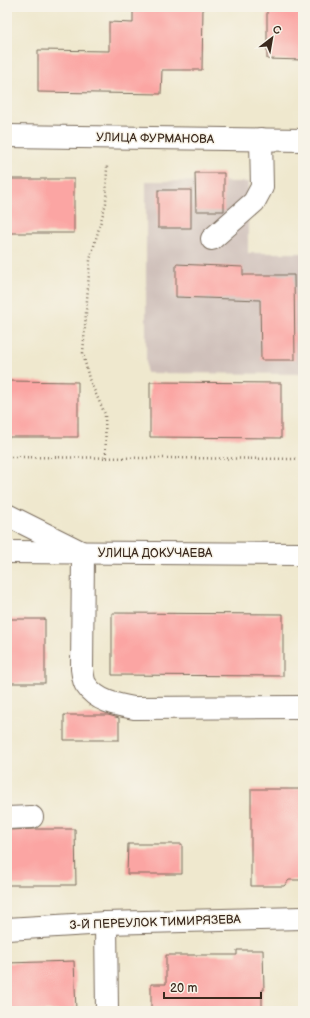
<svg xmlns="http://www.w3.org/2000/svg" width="310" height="1018" viewBox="0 0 310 1018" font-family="'Balsamiq Sans',sans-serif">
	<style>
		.industrial { fill: #cfc0ba }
		.building { fill: #fba5a3 }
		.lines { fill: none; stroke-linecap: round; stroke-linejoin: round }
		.minor-casing { stroke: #7a6c5c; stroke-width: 24 }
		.path { stroke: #7a6c5c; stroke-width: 2.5; stroke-dasharray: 1 3; stroke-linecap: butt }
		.minor { stroke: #fff; stroke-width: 22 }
		.labels { text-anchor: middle; stroke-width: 3; stroke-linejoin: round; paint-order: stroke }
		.street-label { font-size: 12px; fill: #3b2a1e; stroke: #f7f3e8 }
	</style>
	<rect width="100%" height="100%" fill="#f7f3e8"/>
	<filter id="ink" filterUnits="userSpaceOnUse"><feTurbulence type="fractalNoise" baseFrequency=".025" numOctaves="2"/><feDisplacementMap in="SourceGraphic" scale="8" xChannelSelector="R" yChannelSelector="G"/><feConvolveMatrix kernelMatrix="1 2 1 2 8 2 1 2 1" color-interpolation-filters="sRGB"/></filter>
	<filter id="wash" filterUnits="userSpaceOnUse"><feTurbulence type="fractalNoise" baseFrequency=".012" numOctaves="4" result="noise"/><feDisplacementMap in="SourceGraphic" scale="16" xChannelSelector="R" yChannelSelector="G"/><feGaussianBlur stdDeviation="0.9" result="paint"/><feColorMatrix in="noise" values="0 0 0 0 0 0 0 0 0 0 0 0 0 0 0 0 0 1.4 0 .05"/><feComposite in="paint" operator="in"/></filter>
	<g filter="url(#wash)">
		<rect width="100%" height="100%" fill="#efe8ce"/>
		<polygon class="industrial" points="146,181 248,182 248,253 303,253 303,374 146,373"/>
		<g id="blocks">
			<g class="building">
				<polygon points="133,7 203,7 202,70 162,70 161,94 38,92 38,50 109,51 109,22 133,23"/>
				<polygon points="267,7 303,7 303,60 267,59"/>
				<polygon points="195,173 224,173 224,211 196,211"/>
				<rect x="7" y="179" width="67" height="54"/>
				<rect x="158" y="190" width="33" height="38"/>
				<polygon points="176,264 243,267 243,275 294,275 295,360 261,360 260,300 176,297"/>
				<polygon points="7,381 78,382 78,437 7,437"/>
				<polygon points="150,382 281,383 281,438 150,437"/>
				<polygon points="112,613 283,614 283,676 112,675"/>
				<rect x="7" y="619" width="38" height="64"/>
				<polygon points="64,715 108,715 119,718 119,740 64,740"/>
				<polygon points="251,789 303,789 303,880 289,880 284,886 251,886"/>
				<polygon points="35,829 75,829 76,885 7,885 7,830"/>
				<polygon points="128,844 182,844 182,874 127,874"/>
				<polygon points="237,950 263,950 264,990 262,990 262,1011 151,1011 151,984 166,984 166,955 237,955"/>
				<polygon points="74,961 76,1011 7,1011 7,963"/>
			</g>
		</g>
	</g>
	<g filter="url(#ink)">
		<use href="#blocks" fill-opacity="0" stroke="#7a6c5c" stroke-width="1"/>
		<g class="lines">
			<defs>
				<g id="minor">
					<polyline points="7,136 303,140"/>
					<polyline points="212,239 254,202 262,187 261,139"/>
					<path d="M7,515L83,553L82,669C83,674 83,681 86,685C96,701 117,705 134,708L303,707"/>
					<polyline points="7,552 303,554"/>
					<polyline points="7,818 32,817"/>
					<polyline points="106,923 107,1011"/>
					<polyline points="7,929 106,923 303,918"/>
				</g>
			</defs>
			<use href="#minor" class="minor-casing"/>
			<g class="path">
				<polyline points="7,457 303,459"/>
				<polyline points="106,457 105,414 89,379 83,353 90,260 106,203 107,165"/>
			</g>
			<use href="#minor" class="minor"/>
		</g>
	</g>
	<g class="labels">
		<g class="street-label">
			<text transform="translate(155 138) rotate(1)" y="4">УЛИЦА ФУРМАНОВА</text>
			<text x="155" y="557">УЛИЦА ДОКУЧАЕВА</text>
			<text transform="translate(155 922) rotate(-2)" y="4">3-Й ПЕРЕУЛОК ТИМИРЯЗЕВА</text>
		</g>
	</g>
	<rect width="310" height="1018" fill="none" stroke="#f7f3e8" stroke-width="24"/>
	<g transform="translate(272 38) rotate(31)" stroke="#f7f3e8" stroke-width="3" paint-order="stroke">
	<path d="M0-3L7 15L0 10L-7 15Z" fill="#3b2a1e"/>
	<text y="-6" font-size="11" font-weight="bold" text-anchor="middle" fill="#3b2a1e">С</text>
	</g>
	<path d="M164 992v6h97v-6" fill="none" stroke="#3b2a1e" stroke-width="2"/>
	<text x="170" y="992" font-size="12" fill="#3b2a1e" stroke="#f7f3e8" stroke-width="3" paint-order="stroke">20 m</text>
</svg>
